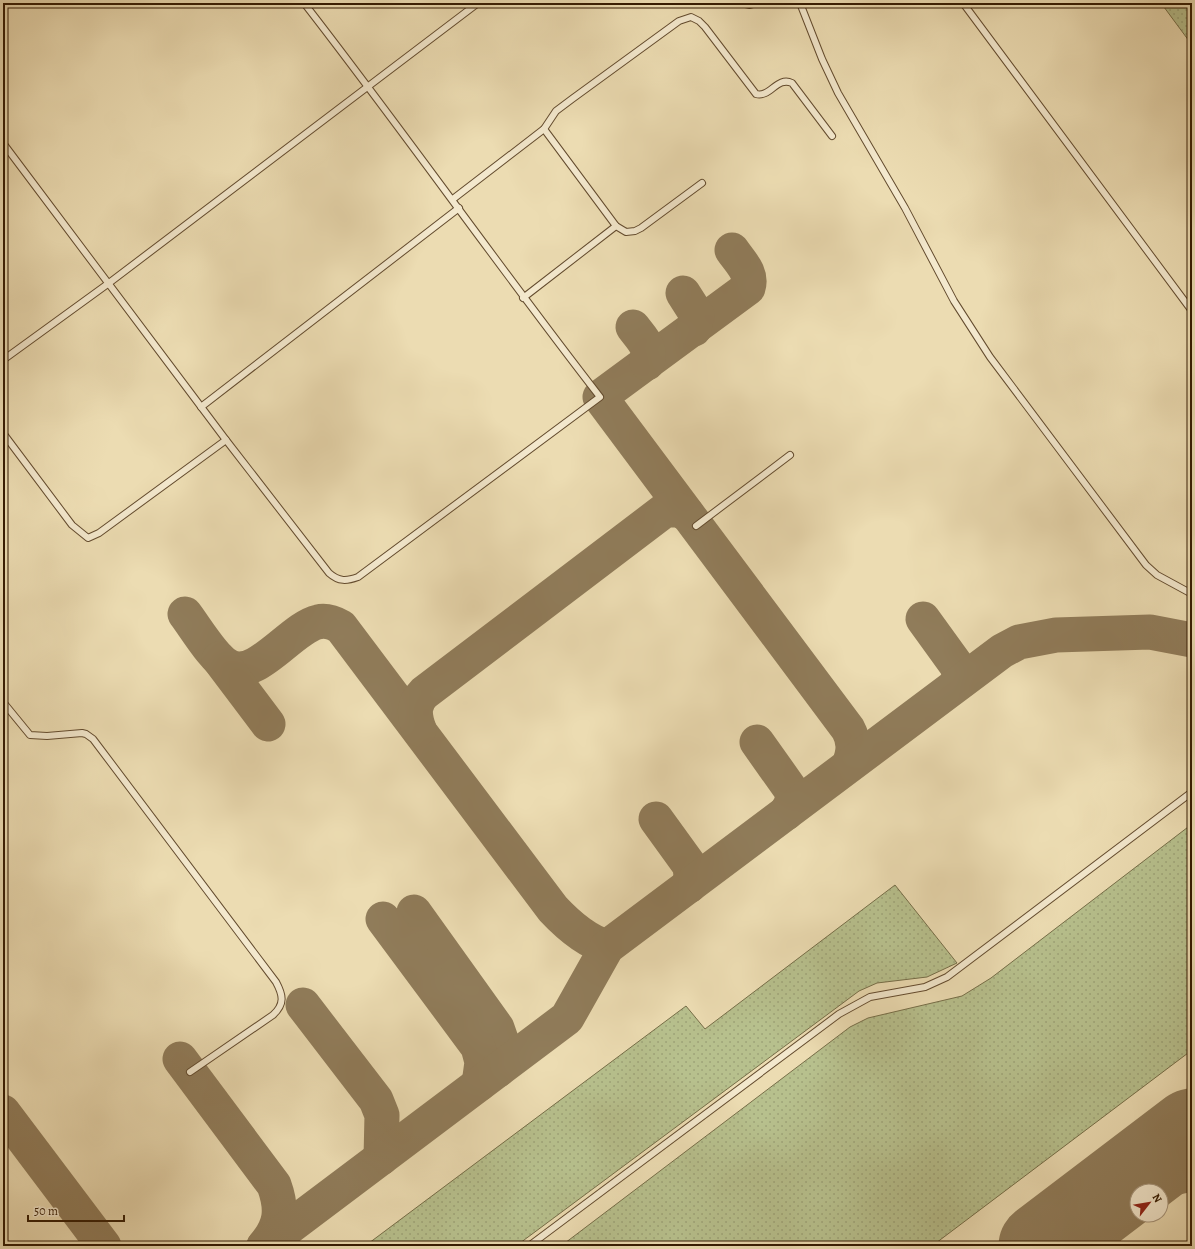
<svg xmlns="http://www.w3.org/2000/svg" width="1195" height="1249" viewBox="0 0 1195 1249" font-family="Alegreya,serif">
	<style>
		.grass { fill: url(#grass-dots); stroke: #766e48 }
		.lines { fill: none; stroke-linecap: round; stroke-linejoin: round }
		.taxiway { stroke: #907c5a; stroke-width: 35 }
		.runway { stroke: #907c5a; stroke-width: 87 }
		.service-casing { stroke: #634b2e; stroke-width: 8 }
		.service { stroke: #f3e8cd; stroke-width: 6 }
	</style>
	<defs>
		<pattern id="grass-dots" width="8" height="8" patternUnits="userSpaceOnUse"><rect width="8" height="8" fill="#b7c08d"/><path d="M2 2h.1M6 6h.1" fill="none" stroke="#9ea478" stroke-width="1.8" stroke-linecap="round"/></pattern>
	</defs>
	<rect width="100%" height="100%" fill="#ecdcb2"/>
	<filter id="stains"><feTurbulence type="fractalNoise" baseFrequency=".005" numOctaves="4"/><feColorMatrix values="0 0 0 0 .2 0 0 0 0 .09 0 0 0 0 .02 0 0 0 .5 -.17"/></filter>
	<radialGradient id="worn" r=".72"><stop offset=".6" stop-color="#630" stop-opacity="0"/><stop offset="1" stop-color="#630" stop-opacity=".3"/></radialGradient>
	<g class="grass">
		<polygon points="1161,3 1192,3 1192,45"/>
		<polygon points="1192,824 1192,1050 932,1246 561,1246 850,1027 868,1018 962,996 991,978"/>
		<polygon points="895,885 957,963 927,977 877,983 859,991 516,1246 365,1246 686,1006 705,1029"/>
	</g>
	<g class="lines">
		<g class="taxiway">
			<path d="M732,250C740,262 753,273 748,288L600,397L848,729C855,742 854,752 849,765"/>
			<polyline points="683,293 697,315 694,329"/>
			<path d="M633,327C642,339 652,347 647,363"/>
			<path d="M185,614C195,627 214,659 228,666C256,682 291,628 318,622C326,620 334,623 341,627L553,909C568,925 586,941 607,947"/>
			<polyline points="923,619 957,666 961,681"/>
			<polyline points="219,659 268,724"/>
			<path d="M419,729C414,715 413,704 424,693L665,510H679L687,514"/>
			<polyline points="757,742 791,790 793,801 786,813"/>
			<polyline points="656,819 690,866 691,876 689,886"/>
			<polyline points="414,912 497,1028 504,1048 498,1070"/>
			<polyline points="383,919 478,1047 482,1062 479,1084"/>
			<polyline points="303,1005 376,1100 382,1115 381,1158"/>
			<path d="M180,1059L274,1185C283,1210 281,1226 264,1246"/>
			<polyline points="3,1112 104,1246"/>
			<polyline points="1097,1204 1164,1180 1192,1174"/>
			<polyline points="264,1246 567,1018 607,947 1002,651 1019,642 1056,635 1150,632 1192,640"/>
		</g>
		<polyline class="runway" points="1042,1246 1192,1132"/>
		<defs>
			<g id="service">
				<polyline points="741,3 750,5 757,3"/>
				<polyline points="800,3 822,59 838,93 905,208 954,301 990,357 1146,565 1157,575 1192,594"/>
				<polyline points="963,3 1192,311"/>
				<polyline points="544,129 616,226 626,232 635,231 641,228 702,183"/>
				<path d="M3,143L226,440L329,573C339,582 347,581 358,577L600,397C499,267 405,133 304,3"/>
				<path d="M453,199L544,129L556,111L572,99L679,21L691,17L699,21L705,27L756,94C770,98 777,76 792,83L832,136"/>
				<polyline points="523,298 616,226"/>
				<polyline points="3,360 109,283 478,3"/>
				<polyline points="201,407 459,208"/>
				<polyline points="3,433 72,525 88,538 99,533 226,440"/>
				<polyline points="696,526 790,455"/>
				<path d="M3,702L30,735L47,736L82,733L86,734L93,739L276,982C283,995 285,1004 273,1015L190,1072"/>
				<polyline points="529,1246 839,1014 870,997 925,987 947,977 1192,792"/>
			</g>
		</defs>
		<use href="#service" class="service-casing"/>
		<use href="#service" class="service"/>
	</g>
	<rect width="1195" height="1249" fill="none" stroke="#ecdcb2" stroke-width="16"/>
	<rect x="4" y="4" width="1187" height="1241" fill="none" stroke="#351b02" stroke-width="2"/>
	<rect x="8" y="8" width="1179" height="1233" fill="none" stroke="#351b02"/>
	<g transform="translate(1149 1203) rotate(59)"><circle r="19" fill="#f3e8cd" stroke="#a7967c"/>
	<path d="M0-3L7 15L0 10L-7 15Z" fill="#8f2418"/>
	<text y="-6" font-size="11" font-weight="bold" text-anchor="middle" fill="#351b02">N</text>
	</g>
	<path d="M28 1215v6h96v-6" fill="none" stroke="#351b02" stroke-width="2"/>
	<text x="34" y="1215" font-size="12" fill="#351b02" stroke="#f3e8cd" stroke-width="3" paint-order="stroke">50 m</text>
	<rect width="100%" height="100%" filter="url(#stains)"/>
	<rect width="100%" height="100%" fill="url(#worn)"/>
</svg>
